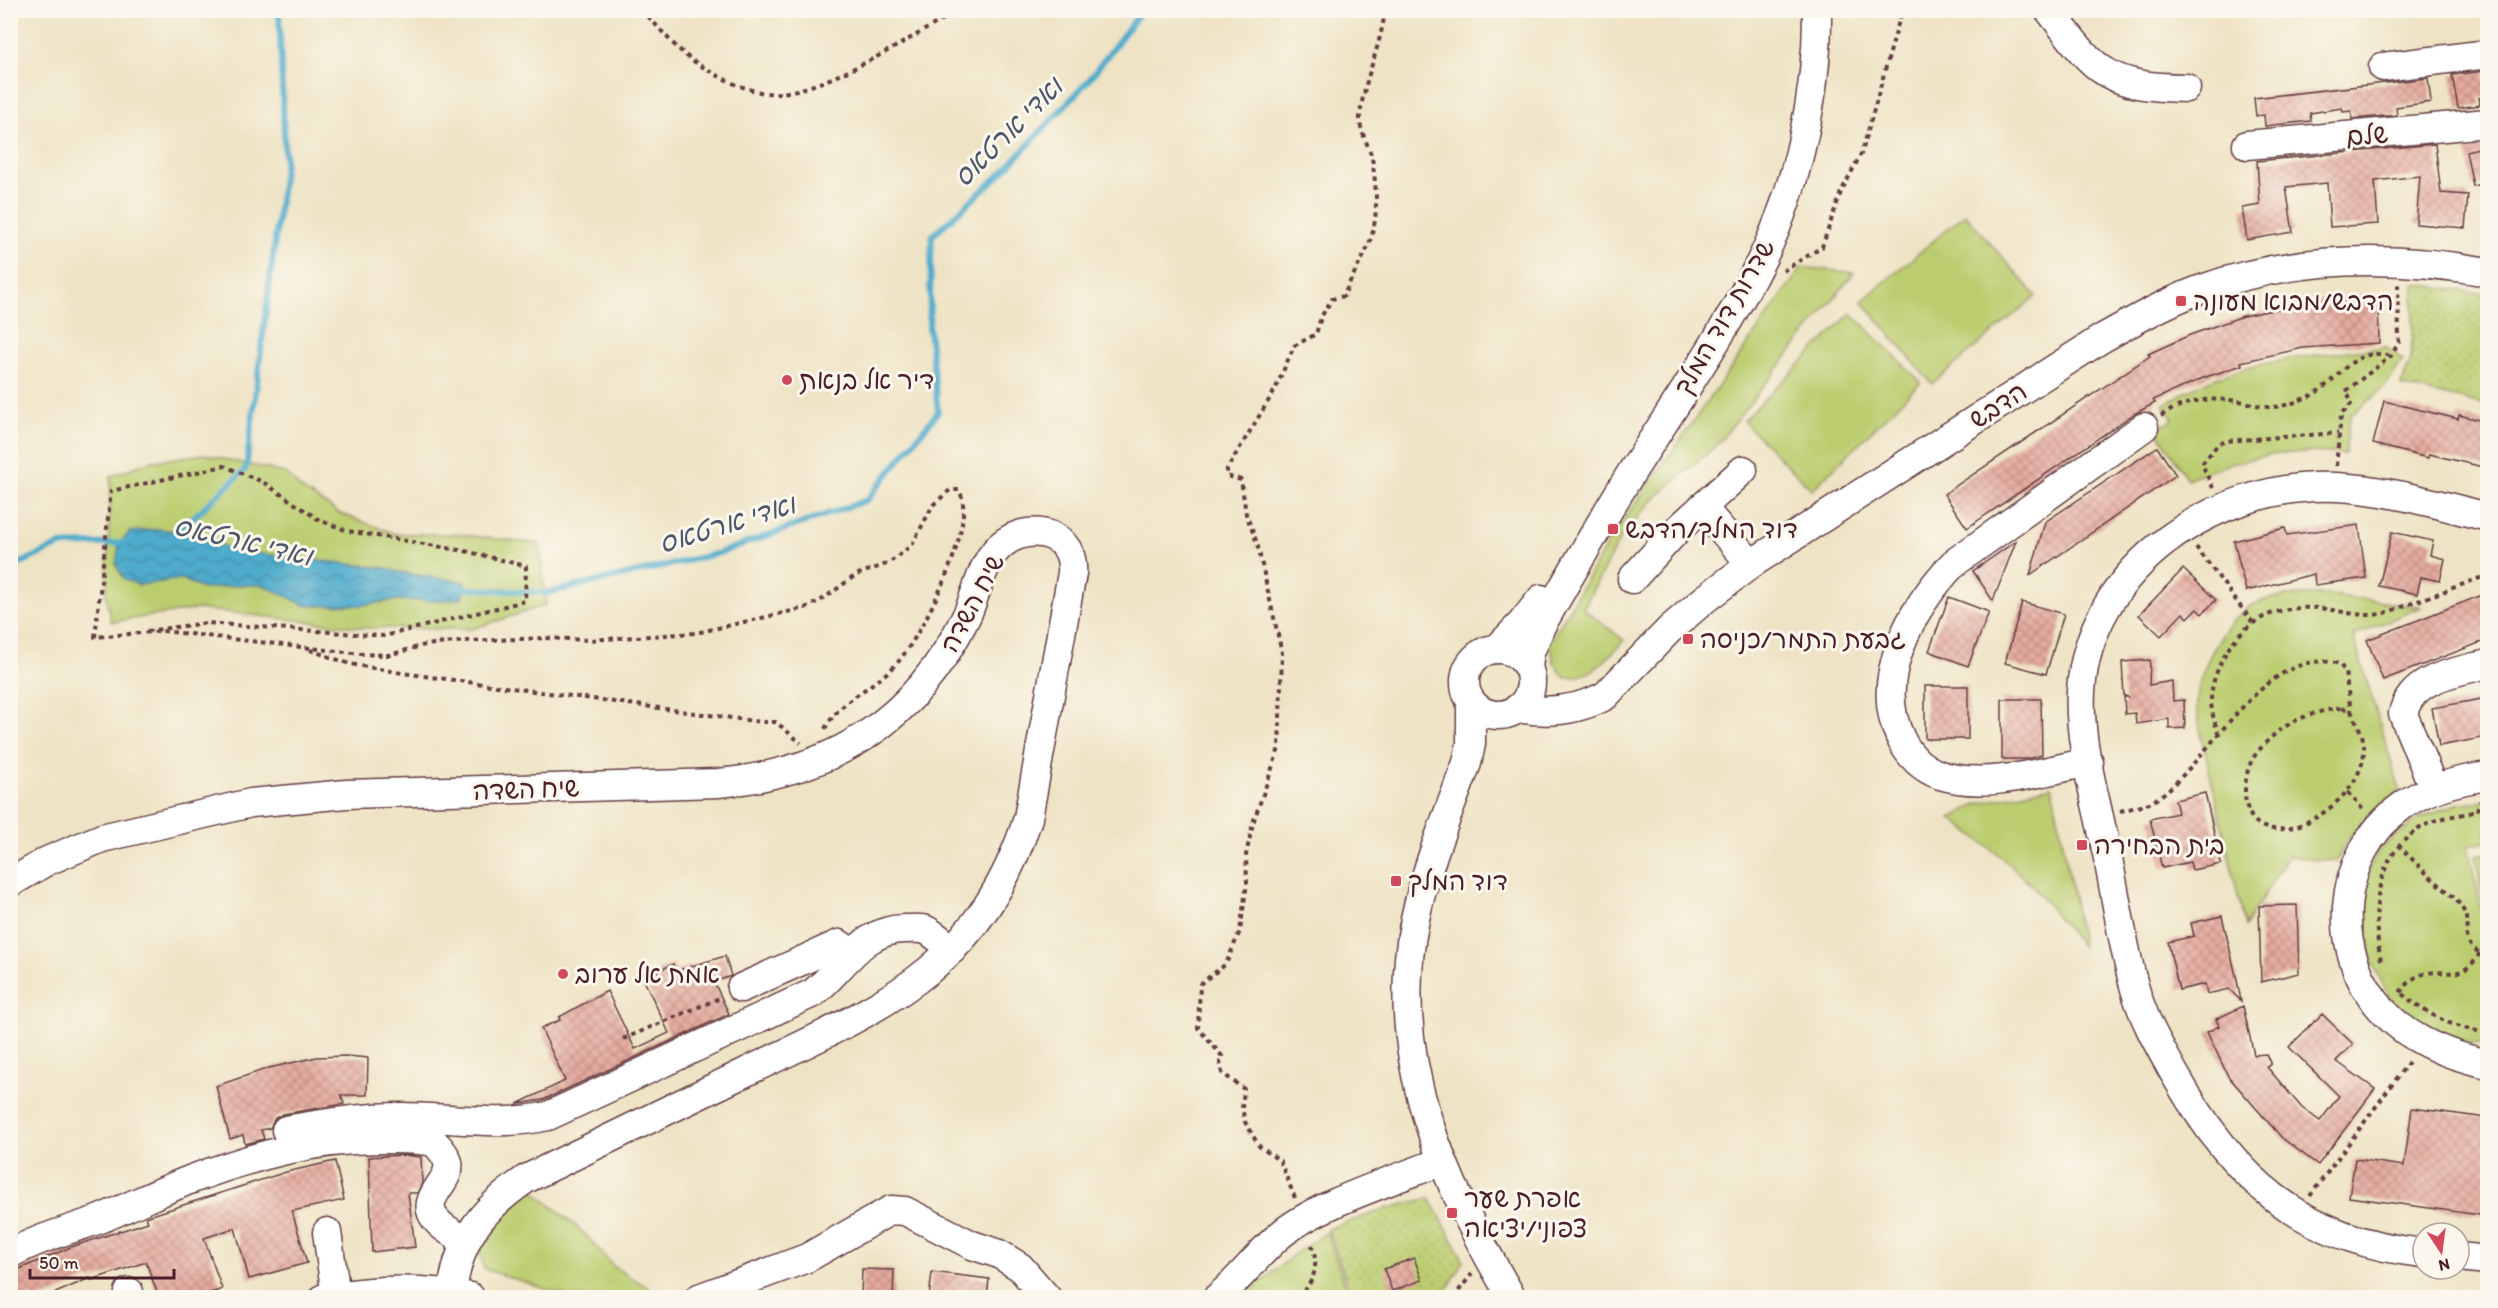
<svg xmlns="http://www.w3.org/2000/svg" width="2498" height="1308" viewBox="0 0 2498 1308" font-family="Itim,'Playpen Sans Hebrew',sans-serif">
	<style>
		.grass { fill: url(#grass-dots); stroke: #83764e; stroke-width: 1.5 }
		.park { fill: #bccd70; stroke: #83764e; stroke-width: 1.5 }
		.water { fill: url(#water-waves); stroke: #4c657c; stroke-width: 1.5 }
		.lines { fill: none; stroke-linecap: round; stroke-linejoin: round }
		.stream { stroke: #4eabcc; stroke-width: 6 }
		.building { fill: url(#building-cross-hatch) }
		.minor-casing { stroke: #633c42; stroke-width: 31 }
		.path { stroke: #633c42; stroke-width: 4; stroke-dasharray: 4.5 4.5; stroke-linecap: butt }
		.minor { stroke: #fff; stroke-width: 28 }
		.poi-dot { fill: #d1495b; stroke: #fbf7ec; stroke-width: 2 }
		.labels { text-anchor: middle; stroke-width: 6; stroke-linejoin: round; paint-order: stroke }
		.street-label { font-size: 26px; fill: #4a1f2b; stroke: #fbf7ec }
		.poi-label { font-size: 26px; fill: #4a1f2b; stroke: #fbf7ec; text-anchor: start }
		.water-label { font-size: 27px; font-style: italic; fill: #4c576b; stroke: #fbf7ec }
	</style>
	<defs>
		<pattern id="grass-dots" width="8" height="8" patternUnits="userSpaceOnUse" patternTransform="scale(1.5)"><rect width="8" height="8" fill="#bccd70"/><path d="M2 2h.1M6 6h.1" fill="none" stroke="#a3b061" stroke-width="1.8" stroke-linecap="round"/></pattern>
		<pattern id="water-waves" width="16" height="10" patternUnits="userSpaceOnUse" patternTransform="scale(1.5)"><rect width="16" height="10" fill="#4eabcc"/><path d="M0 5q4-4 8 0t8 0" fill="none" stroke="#438ba6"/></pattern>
		<pattern id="building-cross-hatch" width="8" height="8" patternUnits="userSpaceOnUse" patternTransform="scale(1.5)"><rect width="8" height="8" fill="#e6ab9f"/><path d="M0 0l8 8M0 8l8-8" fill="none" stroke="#bc8b82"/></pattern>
	</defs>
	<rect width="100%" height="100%" fill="#fbf7ec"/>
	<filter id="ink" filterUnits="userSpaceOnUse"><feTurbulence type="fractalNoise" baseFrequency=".0167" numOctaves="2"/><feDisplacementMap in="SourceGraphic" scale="12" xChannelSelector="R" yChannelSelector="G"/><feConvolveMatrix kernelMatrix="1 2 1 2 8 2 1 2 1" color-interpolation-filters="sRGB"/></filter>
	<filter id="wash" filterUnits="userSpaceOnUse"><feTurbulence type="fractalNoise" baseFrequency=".008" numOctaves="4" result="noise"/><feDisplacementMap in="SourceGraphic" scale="24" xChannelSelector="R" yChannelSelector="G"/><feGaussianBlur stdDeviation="1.35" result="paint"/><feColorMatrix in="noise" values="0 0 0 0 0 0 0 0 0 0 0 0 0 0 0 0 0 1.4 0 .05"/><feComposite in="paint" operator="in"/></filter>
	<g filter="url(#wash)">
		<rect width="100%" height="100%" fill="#eee3c4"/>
		<g class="grass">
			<polygon points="2414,284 2487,294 2487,405 2401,386 2411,359"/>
			<polygon points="1430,1198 1464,1261 1443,1297 1352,1297 1328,1229 1388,1208"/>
		</g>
		<g class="park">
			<polygon points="1965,214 2036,296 1932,384 1862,301"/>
			<path d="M1802,267L1854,273L1716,446L1657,496L1622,535L1583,609L1624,640C1606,660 1594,677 1565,678L1554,663L1550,642L1609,541Z"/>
			<polygon points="1851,313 1921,382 1812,490 1743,421"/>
			<path d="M2386,347L2403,360L2385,387L2350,416L2345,454C2284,448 2245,457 2187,479L2157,430L2173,419L2164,405C2227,361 2312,355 2386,347Z"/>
			<polygon points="203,454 285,473 301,489 339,513 396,534 455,534 540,544 546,605 472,629 366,628 198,609 111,622 106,595 111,476 148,462"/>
			<path d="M2331,595L2421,607L2353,636L2400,790C2371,813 2351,827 2337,861L2288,856L2245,926L2200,730C2199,720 2196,708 2197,698C2201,664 2228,612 2262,601C2284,594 2308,595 2331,595Z"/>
			<polygon points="2052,786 2083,948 2034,888 2004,859 1951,818 1977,804"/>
			<polygon points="2487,801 2487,842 2468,846 2487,938 2487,1045 2473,1043 2432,1030 2392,1002 2373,965 2363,920 2364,882 2379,849 2418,819 2460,803"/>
			<polygon points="2487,853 2488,853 2487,931 2476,855"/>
			<polygon points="530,1188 583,1232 614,1267 665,1298 570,1297 484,1269 478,1247 489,1230"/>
			<polygon points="1327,1232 1349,1297 1243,1297 1296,1253"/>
		</g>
		<polygon class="water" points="160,529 187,533 237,551 385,568 398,572 465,582 462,598 438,601 397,600 363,605 307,606 263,585 239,585 203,589 182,579 139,585 124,579 116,565 119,544 130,532"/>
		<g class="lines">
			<g class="stream">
				<polyline points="173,536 246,469 285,161 279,10"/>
				<polyline points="10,568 60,545 125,543"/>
				<polyline points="458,588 547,593 716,554 867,500 938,412 929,328 932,236 1003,172 1088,81 1142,10"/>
			</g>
		</g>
		<g id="blocks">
			<g class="building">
				<polygon points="2485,71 2487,97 2479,98 2480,105 2458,108 2452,75"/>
				<polygon points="2428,78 2431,102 2396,107 2397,115 2352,119 2351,111 2343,112 2342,108 2310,113 2311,121 2265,126 2264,115 2256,116 2254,98"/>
				<polygon points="2435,144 2441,193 2468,195 2465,228 2416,224 2420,176 2375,181 2378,224 2330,227 2327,183 2286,187 2293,232 2247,240 2242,208 2260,205 2257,161"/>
				<polygon points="2487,146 2487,183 2473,186 2466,151"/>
				<polygon points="2378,297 2379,343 2303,348 2241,362 2242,365 2203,378 2153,400 2155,403 2134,414 1967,528 1944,494 2150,356 2148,354 2190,335 2243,316 2331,298"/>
				<polygon points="2384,401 2458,419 2459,415 2487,422 2487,468 2429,454 2428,458 2373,444"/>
				<polygon points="2157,447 2176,475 2030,575 2045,522"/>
				<polygon points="2359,525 2366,578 2315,585 2314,574 2246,591 2234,541 2285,528 2287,535"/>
				<polygon points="2392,532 2433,541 2430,555 2445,559 2440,581 2421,577 2417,594 2379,586"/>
				<polygon points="2016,541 1993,601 1973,571"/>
				<polygon points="2183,569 2216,600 2202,614 2197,609 2188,618 2183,613 2161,636 2139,615"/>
				<polygon points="2487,593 2487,640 2383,680 2367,640"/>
				<polygon points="1949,597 1989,612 1968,666 1929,651"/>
				<polygon points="2022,602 2064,614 2046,674 2005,663"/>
				<polygon points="2150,660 2149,685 2172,681 2173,701 2184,700 2185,728 2169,729 2169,719 2136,724 2135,713 2125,714 2124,697 2129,697 2124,696 2122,662"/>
				<rect x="1925" y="686" width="43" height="53"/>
				<polygon points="2487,698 2487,737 2439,746 2432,708"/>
				<polygon points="2002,699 2041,699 2042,755 2026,759 2002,759"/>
				<polygon points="2205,793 2221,864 2192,870 2190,862 2162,868 2150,819 2178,813 2175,800"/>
				<polygon points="2297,905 2299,973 2261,982 2259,906"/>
				<polygon points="2222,916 2237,980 2241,1001 2229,989 2207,994 2205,984 2179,990 2168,942 2194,936 2191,923"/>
				<polygon points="725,956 731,976 714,982 729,1014 543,1100 517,1104 565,1081 541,1028 560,1020 559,1017 607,991 635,1049 669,1033 643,978 673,964 676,971"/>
				<polygon points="2243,1006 2254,1055 2266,1054 2271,1065 2267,1067 2302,1108 2320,1121 2339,1096 2289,1047 2322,1014 2353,1044 2336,1061 2375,1089 2318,1165 2282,1138 2228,1076 2207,1032 2219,1026 2216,1019"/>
				<polygon points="347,1056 368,1058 367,1095 341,1095 344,1104 283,1114 275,1118 270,1128 261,1130 264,1139 245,1144 243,1135 230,1139 216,1086 269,1068 317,1057"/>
				<polygon points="2412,1108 2487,1118 2487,1216 2349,1197 2355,1159 2404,1166"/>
				<polygon points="404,1155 421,1157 422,1183 417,1193 408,1193 415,1247 372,1252 369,1157"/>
				<polygon points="335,1161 344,1200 292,1211 307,1263 249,1279 235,1228 204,1238 222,1289 198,1298 159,1298 146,1262 91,1280 90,1278 44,1298 18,1298 10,1281 10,1273 71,1247 148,1222 146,1217 286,1172"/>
				<polygon points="1414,1258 1422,1280 1392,1291 1384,1269"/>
				<polygon points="862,1269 894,1270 893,1298 861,1298"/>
				<polygon points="932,1272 989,1279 987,1298 929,1298"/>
			</g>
		</g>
	</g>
	<g filter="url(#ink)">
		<use href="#blocks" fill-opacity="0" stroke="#633c42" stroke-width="1.5"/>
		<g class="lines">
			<defs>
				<g id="minor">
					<path d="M2049,10C2096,71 2105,87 2186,88"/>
					<polyline points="2383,67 2488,54"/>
					<polyline points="2247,145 2488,123"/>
					<polyline points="1702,507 1751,564"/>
					<polyline points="1632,579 1675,532 1743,470"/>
					<circle cx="1498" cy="682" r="33"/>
					<polyline points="1497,649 1522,623 1541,599"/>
					<path d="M1528,667L1530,652L1541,626C1571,574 1601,521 1633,470C1678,400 1726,331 1763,257C1798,185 1818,90 1817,10"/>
					<path d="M1471,703V744L1467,763C1448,814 1426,866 1415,919C1386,1058 1443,1180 1512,1298"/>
					<path d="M1518,708C1549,714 1578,710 1605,696L1670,629L1705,599L1751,564L2101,339C2133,321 2165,303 2199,290C2291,256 2392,255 2488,272"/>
					<path d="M2089,762C2043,771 1987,790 1940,775C1923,769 1909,756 1901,739C1871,679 1912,607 1954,563L2144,427"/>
					<path d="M2488,776C2458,780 2427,788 2402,806C2335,855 2328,954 2386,1014C2413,1042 2451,1056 2488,1064"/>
					<path d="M2434,789L2403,714C2411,677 2456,672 2488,664"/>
					<path d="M10,883L47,861L102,838L251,803L346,794L718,783C834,772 914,722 966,617C977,594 982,558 1005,542C1034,522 1075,534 1072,573L1028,818C979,973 876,1009 742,1074C670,1109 598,1144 526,1179C481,1210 458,1239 452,1294"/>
					<polyline points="741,988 839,944 852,953"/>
					<path d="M286,1130C324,1123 362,1117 401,1117C450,1117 500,1127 548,1116L813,993C844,969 863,927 907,929C913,929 921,928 926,930C935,934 944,944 953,949"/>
					<polyline points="327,1232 336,1296"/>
					<path d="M2423,1253C2300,1240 2233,1178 2174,1073C2159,1046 2143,1018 2135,989C2122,944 2116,895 2106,849C2096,798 2078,743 2081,691C2089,566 2217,482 2336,487C2387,489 2438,505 2488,517"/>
					<path d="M10,1254C38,1238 70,1230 100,1219C131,1206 161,1191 192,1179C253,1156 315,1139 380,1139C398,1139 416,1138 434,1142C439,1147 446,1155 448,1162C453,1182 415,1199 438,1222C445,1230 457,1235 465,1241"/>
					<polyline points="2459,1257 2488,1260"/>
					<polyline points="129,1292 130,1298"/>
					<path d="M324,1298C373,1289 422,1287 470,1297"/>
					<polyline points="699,1298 807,1258 891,1210 905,1211 972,1245 999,1254 1020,1267 1047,1298"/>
					<path d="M1217,1298C1240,1279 1257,1255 1279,1236C1316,1204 1395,1180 1442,1161"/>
				</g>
			</defs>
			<use href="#minor" class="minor-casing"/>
			<g class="path">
				<path d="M642,10C658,26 676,50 695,62C715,75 742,90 766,93C815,99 915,35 959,10"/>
				<polyline points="1783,271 1822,247 1841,192 1862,152 1902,10"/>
				<path d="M2161,416C2188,398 2214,397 2245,402C2254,404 2264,408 2273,407C2284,407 2298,401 2308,397C2340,382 2351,345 2391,356"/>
				<polyline points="2336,466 2341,415 2352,403 2346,391 2391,356 2399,342 2398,283"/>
				<polyline points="2213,488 2202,464 2218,444 2226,441 2338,433"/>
				<polyline points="2196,547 2253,623"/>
				<path d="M147,631L206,623L384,636L525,601L526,566L465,551L348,531L319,520L263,482L224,466L111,491L95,637L163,631L362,654L389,655L425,645L466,641L546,638L590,640L696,633L805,608L823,599L856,575L889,563L912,545L933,505L950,490H959C979,524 922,634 898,662C876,687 838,700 824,731"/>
				<polyline points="310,650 350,664 402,673 761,722 776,722 801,743"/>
				<path d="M2342,708L2351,711C2356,721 2363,734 2364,745C2369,808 2246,872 2245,792C2245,779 2248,764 2256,754C2278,725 2306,712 2342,708Z"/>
				<path d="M2219,735C2208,705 2208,690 2222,660C2243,618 2280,603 2326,609C2346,612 2365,618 2385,613L2488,575"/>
				<polyline points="2348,792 2365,812"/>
				<path d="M2120,811C2132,808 2145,806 2155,800C2209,764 2265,642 2340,664L2345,672L2351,711"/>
				<path d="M2398,845C2408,855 2418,865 2428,875C2440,886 2454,895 2462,908C2474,927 2456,938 2480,953L2488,951"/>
				<path d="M2381,960C2370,908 2376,846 2432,822C2446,816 2463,815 2477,811L2480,801"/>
				<path d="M2400,992C2405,987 2411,979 2418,976C2445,964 2459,987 2480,953"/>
				<path d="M2402,994C2427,1014 2455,1030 2488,1032"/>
				<polyline points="623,1039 722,997"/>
				<polyline points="2310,1196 2411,1059"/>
				<path d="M1295,1198L1280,1161L1259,1146L1245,1122L1242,1108L1244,1089L1222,1073L1220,1062L1222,1056L1198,1028L1200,984L1226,964L1240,931L1247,883L1246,855L1253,823L1279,748L1282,653L1257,543L1246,514L1241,480L1227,476V469L1275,390L1294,346L1316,334L1321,317L1332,299L1344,296C1350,279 1359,266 1366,251C1379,224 1377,194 1373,165C1372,149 1359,133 1360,117C1363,81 1381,47 1385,10"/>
				<path d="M1298,1298C1316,1279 1319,1266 1311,1242"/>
				<polyline points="1453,1298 1472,1274"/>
			</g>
			<use href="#minor" class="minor"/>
		</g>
	</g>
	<g class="poi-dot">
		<rect x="2175" y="295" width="12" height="12" rx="3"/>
		<circle cx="787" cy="380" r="6"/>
		<rect x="1607" y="523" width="12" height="12" rx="3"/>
		<rect x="1682" y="633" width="12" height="12" rx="3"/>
		<rect x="2076" y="839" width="12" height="12" rx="3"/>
		<rect x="1390" y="875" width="12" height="12" rx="3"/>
		<circle cx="563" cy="974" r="6"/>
		<rect x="1446" y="1207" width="12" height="12" rx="3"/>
	</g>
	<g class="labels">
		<g class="street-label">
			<text transform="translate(2367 135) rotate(-4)" y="9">שלם</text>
			<text transform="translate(1724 317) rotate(-60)" y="9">שדרות דוד המלך</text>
			<text transform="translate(1998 405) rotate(-33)" y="9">הדבש</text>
			<text transform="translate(972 603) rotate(-62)" y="9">שיח השדה</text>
			<text transform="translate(526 789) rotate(-2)" y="9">שיח השדה</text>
		</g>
		<g class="poi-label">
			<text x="2193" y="310">הדבש/מבוא מעונה</text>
			<text x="799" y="389">דיר אל בנאת</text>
			<text x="1625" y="538">דוד המלך/הדבש</text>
			<text x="1700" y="648">גבעת התמר/כניסה</text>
			<text x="2094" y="854">בית הבחירה</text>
			<text x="1408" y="890">דוד המלך</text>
			<text x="575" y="983">אמת אל ערוב</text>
			<text x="1464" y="1207">אפרת שער<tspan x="1464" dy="30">צפוני/יציאה</tspan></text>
		</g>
		<g class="water-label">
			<text transform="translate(1008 132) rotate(-45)" y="9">ואדי ארטאס</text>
			<text transform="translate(727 524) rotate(-17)" y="9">ואדי ארטאס</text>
			<text transform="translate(243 541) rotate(13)" y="9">ואדי ארטאס</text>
		</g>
	</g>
	<rect width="2498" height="1308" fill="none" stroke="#fbf7ec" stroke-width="36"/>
	<g transform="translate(2441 1251) rotate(167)"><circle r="28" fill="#fbf7ec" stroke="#b4a19f" stroke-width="1.5"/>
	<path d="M0-4.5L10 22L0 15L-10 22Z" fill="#d1495b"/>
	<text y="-9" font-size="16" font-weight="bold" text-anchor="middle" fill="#4a1f2b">N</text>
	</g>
	<path d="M30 1269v9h144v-9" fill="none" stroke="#4a1f2b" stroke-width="3"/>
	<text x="39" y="1269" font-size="18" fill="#4a1f2b" stroke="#fbf7ec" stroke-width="4.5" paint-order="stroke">50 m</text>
</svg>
